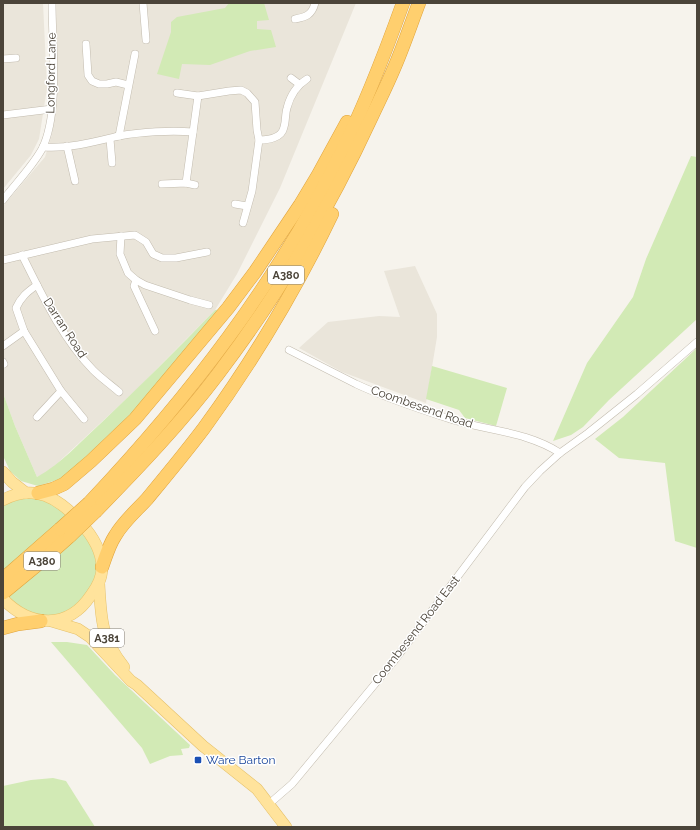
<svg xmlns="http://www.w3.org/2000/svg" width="700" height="830" viewBox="0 0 700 830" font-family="Raleway,sans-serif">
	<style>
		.residential { fill: #eae5da }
		.green { fill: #d2eab5 }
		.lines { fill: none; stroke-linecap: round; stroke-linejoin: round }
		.street-casing { stroke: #c2bbae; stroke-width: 8 }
		.primary-casing { stroke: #e6c16a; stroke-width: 12 }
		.highway-casing { stroke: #e0a43c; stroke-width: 14 }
		.street { stroke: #fff; stroke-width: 7 }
		.primary { stroke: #ffe39c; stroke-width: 11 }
		.highway { stroke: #ffcf6e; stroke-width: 13 }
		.highway-bridge-casing { stroke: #e0a43c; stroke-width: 14; stroke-linecap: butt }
		.highway-bridge { stroke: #ffcf6e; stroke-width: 13 }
		.transit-dot { fill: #1a4fb4; stroke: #fff; stroke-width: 1.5 }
		.labels { text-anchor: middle; stroke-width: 3; stroke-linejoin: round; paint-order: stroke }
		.shield { fill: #fff; stroke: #817c74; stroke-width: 1 }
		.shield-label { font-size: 11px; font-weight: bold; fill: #4b4439 }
		.street-label { font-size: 12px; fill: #4b4439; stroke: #fff }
		.transit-label { font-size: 12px; fill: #164399; stroke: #fff; text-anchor: start }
	</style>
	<rect width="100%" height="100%" fill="#f6f3ec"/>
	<g class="residential">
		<polygon points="3,3 43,3 47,88 39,139 31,155 3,189"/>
		<polygon points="56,3 356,3 280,188 237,274 215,310 137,389 79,443 48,472 37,477 15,426 3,393 3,206 45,157 52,134 57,74"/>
		<polygon points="415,266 437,314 437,337 426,403 342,372 299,348 328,322 379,316 400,317 384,271"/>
	</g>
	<g class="green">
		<polygon points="229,3 264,3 269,20 257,21 257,29 271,30 276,47 250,51 210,65 182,64 179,79 157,74 171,32 171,22 177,17 225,8"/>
		<polygon points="691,156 697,157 697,319 609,400 583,427 571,435 553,441 587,363 633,297 646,259"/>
		<path d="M224,309L142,403L77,465L60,479L38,486L21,481L10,471L4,458L3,442V393L15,426L37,477C61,464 80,442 100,424C139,387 178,349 215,310Z"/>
		<polygon points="697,348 697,548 675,541 665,463 619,458 595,439 623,417"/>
		<polygon points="432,366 507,388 496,426 465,418 459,410 426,399"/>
		<polygon points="26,497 51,501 83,531 95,552 97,566 96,575 91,589 73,609 54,616 30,614 3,594 3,505"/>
		<polygon points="51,642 67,642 87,645 115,675 190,745 189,748 181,749 183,755 170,756 150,764 142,748"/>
		<polygon points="53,778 66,781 95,827 3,827 3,786 31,780"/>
	</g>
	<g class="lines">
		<defs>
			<g id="street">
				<polyline points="143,3 146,40"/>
				<path d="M295,19C306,17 312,15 315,3"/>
				<polyline points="86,44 88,75 92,81 99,84 107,84 116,82 128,85"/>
				<polyline points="3,59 16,58"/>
				<polyline points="291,78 299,84"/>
				<polyline points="177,93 198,96 229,91 241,90 247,93 255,102 257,130 259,140 252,191 243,223"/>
				<polyline points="3,115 52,109"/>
				<polyline points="119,136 135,54"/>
				<polyline points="110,139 112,163"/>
				<path d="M259,140C268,140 282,138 284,127C286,121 285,114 287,108C290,96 296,86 307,79"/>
				<polyline points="67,146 75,181"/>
				<path d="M43,147C68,149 94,142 119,136C140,132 171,130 193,132"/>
				<polyline points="186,183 198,96"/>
				<polyline points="162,184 186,183 195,185"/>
				<path d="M3,200C16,183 32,167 42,149C60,113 52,44 52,3"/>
				<polyline points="235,204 247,206"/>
				<polyline points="121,236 120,254 128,273 136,280 145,285 190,300 209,305"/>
				<path d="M22,255C42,295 62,338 93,370C101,378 111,385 119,392"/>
				<polyline points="3,260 92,239 135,235 146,242 153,254 162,258 176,258 207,252"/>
				<polyline points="136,280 134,286 155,331"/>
				<path d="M37,285C27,292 21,297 16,308L24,331L61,391L84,419"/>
				<polyline points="3,346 24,331"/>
				<path d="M289,350C311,361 334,373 356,384C386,398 419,409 450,419C487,431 526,431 560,453"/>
				<polyline points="3,362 4,364"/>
				<polyline points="37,417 61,391"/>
				<polyline points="269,804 292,784 394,661 525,487 540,471 560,453 588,433 637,394 697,342"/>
			</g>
			<g id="primary">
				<polyline points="3,472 12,482 26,493"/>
				<path d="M3,500C34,483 59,498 80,522C91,534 102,551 102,568C102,579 97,587 91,595C68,630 30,627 3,599"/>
				<path d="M99,583C101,618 101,638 124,667"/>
				<polyline points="51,621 78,629 90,637 131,681 137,685 203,746 257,789 286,827"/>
			</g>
			<g id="highway">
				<polyline points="38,493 53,489 64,484 91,461 135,419 228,308 255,272 300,205 318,175 347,122"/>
				<path d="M89,503C189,397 278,282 342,151C366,103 385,53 403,3"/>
				<path d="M96,511C139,467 181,423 218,374C279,294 330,207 372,116C380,99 388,83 395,66C404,45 411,24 419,3"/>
				<path d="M102,567C106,556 109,545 115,536C123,522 136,511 147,499C166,476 186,452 204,428C253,361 296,289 332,214"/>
				<polyline points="3,579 60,529"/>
				<polyline points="3,593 43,560 70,536"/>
				<polyline points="3,628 18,624 41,621"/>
			</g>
		</defs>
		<use href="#street" class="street-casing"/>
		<use href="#primary" class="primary-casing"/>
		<use href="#highway" class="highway-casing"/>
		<use href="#street" class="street"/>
		<use href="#primary" class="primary"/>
		<use href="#highway" class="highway"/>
		<defs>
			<g id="highway-bridge">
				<polyline points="60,529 89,503"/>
				<polyline points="70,536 96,511"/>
			</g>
		</defs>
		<use href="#highway-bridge" class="highway-bridge-casing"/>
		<use href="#highway-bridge" class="highway-bridge"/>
	</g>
	<rect class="transit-dot" x="194" y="756" width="8" height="8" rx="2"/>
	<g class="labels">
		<g class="shield">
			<rect x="268" y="266" width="36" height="18" rx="3"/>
			<rect x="24" y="552" width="36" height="18" rx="3"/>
			<rect x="90" y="629" width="34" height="18" rx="3"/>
		</g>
		<g class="shield-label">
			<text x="286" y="279">A380</text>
			<text x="42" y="565">A380</text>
			<text x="107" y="642">A381</text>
		</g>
		<g class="street-label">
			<text transform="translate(51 73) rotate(-89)" y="4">Longford Lane</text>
			<text transform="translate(65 328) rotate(57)" y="4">Darran Road</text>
			<text transform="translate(422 407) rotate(19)" y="4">Coombesend Road</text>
			<text transform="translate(416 630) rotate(-52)" y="4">Coombesend Road East</text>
		</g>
		<g class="transit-label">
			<text x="206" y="764">Ware Barton</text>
		</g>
	</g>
	<rect width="700" height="830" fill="none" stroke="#4b4439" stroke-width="8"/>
</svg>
